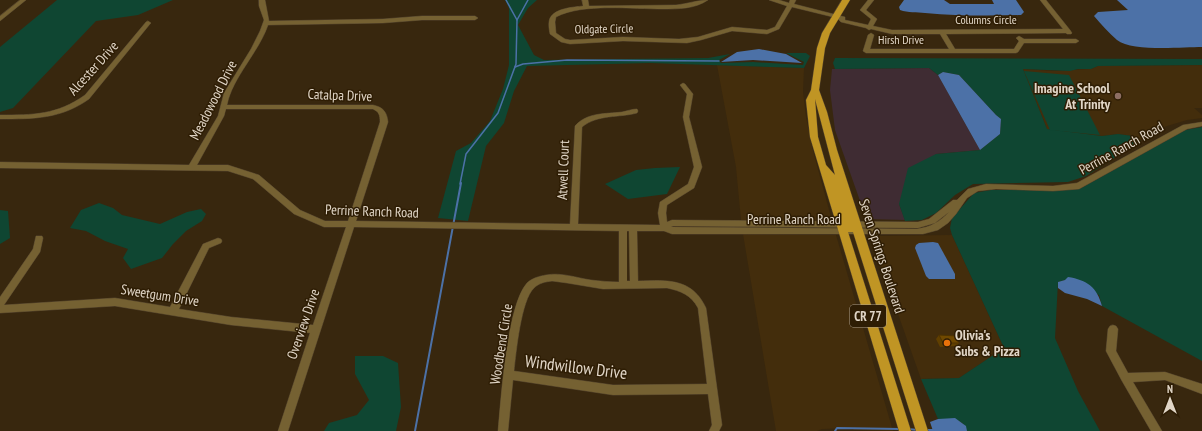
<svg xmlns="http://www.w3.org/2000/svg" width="1202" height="431" viewBox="0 0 1202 431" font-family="'PT Sans Narrow',sans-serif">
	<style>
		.built { fill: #432d0c }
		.industrial { fill: #3f2c33 }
		.green { fill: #0f4632 }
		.water { fill: #4c71a7 }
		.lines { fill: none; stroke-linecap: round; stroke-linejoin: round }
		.stream-far1 { stroke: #4c71a7; stroke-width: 1.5 }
		.stream { stroke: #4c71a7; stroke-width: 2 }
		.minor-casing { stroke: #53432c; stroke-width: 1 }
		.major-casing { stroke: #53432c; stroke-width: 1 }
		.minor { fill: #756132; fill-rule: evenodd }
		.major { fill: #c09524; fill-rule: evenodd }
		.wall { fill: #603f00 }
		.building { fill: #704900; stroke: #4e3300 }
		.education-dot { fill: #8d6e63; stroke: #2e1d04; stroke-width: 1.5 }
		.food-dot { fill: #e8710a; stroke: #2e1d04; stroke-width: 1.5 }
		.labels { text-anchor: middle; stroke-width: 3; stroke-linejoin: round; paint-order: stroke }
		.far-street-label { font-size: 12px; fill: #e1d6c7; stroke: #2e1d04 }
		.shield { fill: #2e1d04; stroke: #ab9e8c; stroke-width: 1 }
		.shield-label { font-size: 13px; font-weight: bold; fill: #e1d6c7 }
		.street-label { font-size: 14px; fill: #e1d6c7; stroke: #2e1d04 }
		.poi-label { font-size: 14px; font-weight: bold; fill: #e1d6c7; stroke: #2e1d04; text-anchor: end }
		.near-street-label { font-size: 17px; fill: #e1d6c7; stroke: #2e1d04 }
	</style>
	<rect width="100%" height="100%" fill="#38270e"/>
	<g class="built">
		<polygon points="717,65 804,68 803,92 806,117 813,151 832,221 741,220 736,167"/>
		<polygon points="1202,65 1202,108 1194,108 1202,115 1202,118 1187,120 1167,126 1151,132 1141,140 1133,136 1118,134 1102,136 1047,129 1023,69 1054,71 1091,69 1098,66"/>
		<polygon points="743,234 836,235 893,431 854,430 851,428 822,429 817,431 776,431"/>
		<polygon points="952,235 1004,348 959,378 921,379 873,243 879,236"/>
	</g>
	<polygon class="industrial" points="929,68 938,75 980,150 936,154 899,204 905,220 868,219 865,215 835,130 830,90 832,69"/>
	<g class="green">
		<polygon points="57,0 173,0 138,15 96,21 13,108 0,112 0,47"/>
		<polygon points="505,0 537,0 528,8 518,25 534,55 544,60 708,58 730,54 719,60 721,63 753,62 803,65 804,62 786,53 806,53 810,56 804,68 650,63 527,66 514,91 504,123 486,146 468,221 438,218 456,151 471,143 490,121 503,89 509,65 509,8"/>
		<polygon points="835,58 1202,59 1202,65 1098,66 1091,69 1078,69 1070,71 1023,69 1047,129 1102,136 1118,134 1133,136 1141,141 1086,176 1068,182 973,184 955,195 936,213 922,220 905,221 899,204 908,168 936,154 980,150 1000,134 1001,119 996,115 959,75 943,72 938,75 929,68 835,69 833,63"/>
		<polygon points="1024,71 1069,75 1100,135 1050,130"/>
		<path d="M1202,127V361L1102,306L1099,295L1065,280L1058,282L1055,338L1078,391L1100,431H967C963,417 950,419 938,419L921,379L959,378L1004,348L952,235L950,228L952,218L974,193L991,190H1049L1081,188L1185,130Z"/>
		<polygon points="680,167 667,194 628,199 605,184 636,170 655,168"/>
		<polygon points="99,203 113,208 122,215 160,224 187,212 201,209 206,214 202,221 186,231 173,244 162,258 131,269 123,258 128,249 105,241 86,231 70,228 81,210"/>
		<polygon points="0,210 8,211 10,238 0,244"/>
		<polygon points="355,356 383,356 398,363 401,407 396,431 324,431 329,423 357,415 369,400 355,374"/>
	</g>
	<g class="water">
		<path d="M904,0H944L950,4H994L992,0H1016L1024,12L1021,15C989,16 957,16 925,13C917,12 908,13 900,10L899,7Z"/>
		<path d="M1117,0H1202V47C1182,47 1132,52 1117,40C1109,33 1101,24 1094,16L1098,12L1128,10Z"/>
		<polygon points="759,49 786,54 802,63 753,60 721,62 737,52"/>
		<polygon points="943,72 959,75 996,115 1001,119 1000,134 980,150 938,75"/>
		<polygon points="933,242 938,243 955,274 955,279 929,279 926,276 915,248 916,245 919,243"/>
		<path d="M1068,277C1087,280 1097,287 1102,306L1087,299L1065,293L1058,288V282L1065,280Z"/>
		<polygon points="955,418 966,426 967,431 933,431 930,422 938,419"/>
	</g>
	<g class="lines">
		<g class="stream-far1">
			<polyline points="517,20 528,0"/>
			<polyline points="515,67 523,64 567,60 719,61"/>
			<polyline points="460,184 466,154 498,113 516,64 517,20 506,0"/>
		</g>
		<g class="stream">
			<polyline points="908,429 918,430"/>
			<polyline points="926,430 933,430"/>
			<polyline points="415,431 461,183"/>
			<polyline points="835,431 837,428 900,429"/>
		</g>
		<defs>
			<g id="minor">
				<polygon points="20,0 26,0 0,21 0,16"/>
				<path d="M259,0H265L269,21L383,19L422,16H475L478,18L475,20H422L383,23L268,25C259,52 232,78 227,105H373C383,107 387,112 388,122L356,221L570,224L575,126C587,112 606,114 622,112C627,111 632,109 637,109L638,111L637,113C619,118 598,114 582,127L578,224L660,225L658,213L660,202L688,184L694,167L683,117L687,94L680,85L683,83L685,84L693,94L689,117L702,167L694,188L667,205L666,213L667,222L672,220L918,222L929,219L953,200H957L968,189L986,184L1053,186L1077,183L1183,125L1202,122V126L1187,129L1079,189L1053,191L996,189L978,191L967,198L956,214L948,223L938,230L923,234H672L664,231H637L638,281C668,280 692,278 706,308L722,425L719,431H709L712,425L708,394L613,395L513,380L508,431H498C501,399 507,305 527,283C532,278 540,276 546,275C561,272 577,278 591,280C600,281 610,282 619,282V231L354,227L288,431H278L310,333L231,325L115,306L0,313V297L33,249L36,236H42L43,238L40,252L4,305L115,298L170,307L203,244L218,238L221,239L222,241L221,243L209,248L179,309L231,317L313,325L346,227H324L294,214L253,179L228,171L0,168V162L189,165L218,116L224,93L251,49L260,31L264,20L259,6ZM226,109H373C379,112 380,115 380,122L348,221H325L300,210L259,175L228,165H197L224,116ZM949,212C940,222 930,227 917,229L671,227L673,226L918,228L935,223ZM627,231H629L630,281H627ZM552,281L567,283L603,289L667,288C681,291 691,295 698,308L707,384L613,385L514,371C516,353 521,300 534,288C539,283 545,282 552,281Z"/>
				<path d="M582,0H588L589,6L676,5C687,4 697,0 708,0C695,9 678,9 663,9C633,9 582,3 556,17L555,22L556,33L565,39L570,40L623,37L679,39L698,37L732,27L767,30L775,27L787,6L769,0H779L789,3L790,0H796L794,4L845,17V20L868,25L871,19L860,10L868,0H874L866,10L877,19L873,26L892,30L1063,29L1040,0H1046L1070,30L1072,33L1071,34H1067L1066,33L946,34L955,49H1014L1019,41L1016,38L1019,36L1024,39H1076L1079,41L1076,43H1024L1018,52L1016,53H866L863,51L868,35L871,33L874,35L870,49H949L940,34H892L871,29L869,30L866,28L841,22L837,18L792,7L779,29L767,34L732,31L701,40L687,43L623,41L570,44L561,42L550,34C549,29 548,23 550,18C555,8 574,7 583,6Z"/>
				<path d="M148,21L151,23L150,24L89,99C61,119 34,119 0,119V115C33,115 57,115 85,95L146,22Z"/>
				<polygon points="1113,325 1116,326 1118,329 1116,351 1128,373 1165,372 1202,384 1202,394 1165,380 1133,382 1162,431 1151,431 1122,381 1106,351 1108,329 1110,326"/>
			</g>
			<path id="major" d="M842,0H850L830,33L825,48L819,90L827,112L837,150L928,431H916L853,232H848L911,431H899L810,137L806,100L811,90L817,48L822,33ZM815,99L835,175L826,165L818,137Z"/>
		</defs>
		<use href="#minor" class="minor-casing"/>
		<use href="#major" class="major-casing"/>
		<use href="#minor" class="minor"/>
		<use href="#major" class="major"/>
	</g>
	<polygon class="wall" points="939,335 959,343 957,346 940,347 936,339"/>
	<polygon class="building" points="939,335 956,336 959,343 943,343"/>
	<circle class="education-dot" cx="1118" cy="96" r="4"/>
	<circle class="food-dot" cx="947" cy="343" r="4"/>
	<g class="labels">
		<g class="far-street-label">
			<text x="986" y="24">Columns Circle</text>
			<text transform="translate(604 29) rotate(-1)" y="4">Oldgate Circle</text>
			<text x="901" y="44">Hirsh Drive</text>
		</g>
		<rect class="shield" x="850" y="305" width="36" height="22" rx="3"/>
		<g class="shield-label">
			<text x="868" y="321">CR 77</text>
		</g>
		<g class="street-label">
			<text transform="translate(93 68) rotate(-48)" y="5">Alcester Drive</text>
			<text transform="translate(340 95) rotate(2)" y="5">Catalpa Drive</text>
			<text transform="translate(213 100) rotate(-63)" y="5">Meadowood Drive</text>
			<text transform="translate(1121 148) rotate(-29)" y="5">Perrine Ranch Road</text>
			<text transform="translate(563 170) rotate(-88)" y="5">Atwell Court</text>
			<text transform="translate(372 211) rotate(2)" y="5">Perrine Ranch Road</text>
			<text x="794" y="224">Perrine Ranch Road</text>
			<text transform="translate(882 256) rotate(72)" y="5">Seven Springs Boulevard</text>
			<text transform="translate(160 295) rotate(9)" y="5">Sweetgum Drive</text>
			<text transform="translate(303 324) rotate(-71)" y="5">Overview Drive</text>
			<text transform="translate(501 344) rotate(-81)" y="5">Woodbend Circle</text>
		</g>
		<g class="poi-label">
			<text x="1110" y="93">Imagine School<tspan x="1110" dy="16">At Trinity</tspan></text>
			<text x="955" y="340" text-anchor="start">Olivia's<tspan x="955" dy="16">Subs &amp; Pizza</tspan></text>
		</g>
		<g class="near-street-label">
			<text transform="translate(576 367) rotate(7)" y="6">Windwillow Drive</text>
		</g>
	</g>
	<g transform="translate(1170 399)" stroke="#2e1d04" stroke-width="3" paint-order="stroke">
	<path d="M0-3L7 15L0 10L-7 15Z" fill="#e1d6c7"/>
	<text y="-6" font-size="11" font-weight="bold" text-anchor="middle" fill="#e1d6c7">N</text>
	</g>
</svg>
